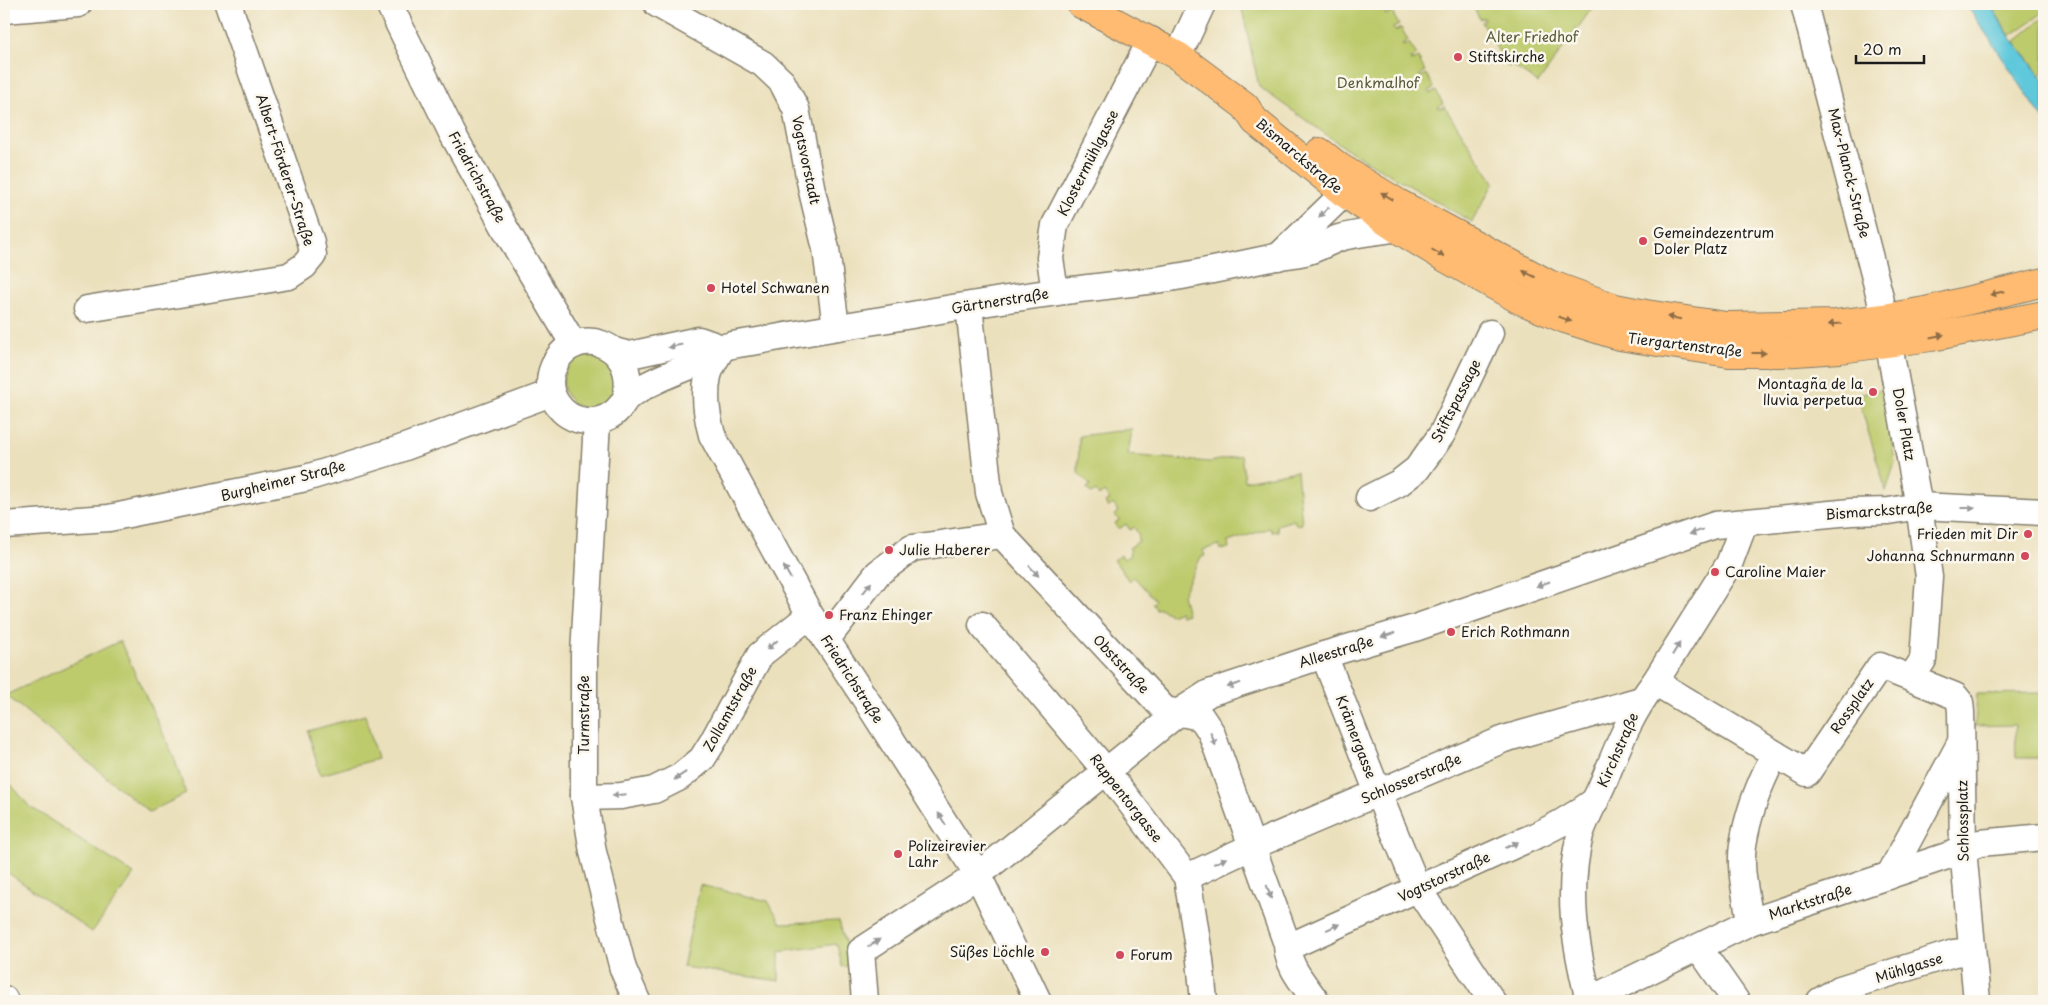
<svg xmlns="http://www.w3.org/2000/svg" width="2048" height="1005" viewBox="0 0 2048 1005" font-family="'Playpen Sans',sans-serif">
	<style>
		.green { fill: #bdcb6d; stroke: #6c7444 }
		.water { fill: #5fc8db; stroke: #3e727c }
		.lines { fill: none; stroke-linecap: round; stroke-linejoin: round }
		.minor-casing { stroke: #847e6c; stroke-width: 29 }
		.major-casing { stroke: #847e6c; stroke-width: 30 }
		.minor { stroke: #fff; stroke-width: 26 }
		.major { stroke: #febb71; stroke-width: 28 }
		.oneway { fill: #8d6c46 }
		.oneway2 { fill: #999 }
		.poi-dot { fill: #d1495b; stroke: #fbf7ec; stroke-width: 2 }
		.labels { text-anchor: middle; stroke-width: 5; stroke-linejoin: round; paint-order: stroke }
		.park-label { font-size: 14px; fill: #545938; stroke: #fbf7ec }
		.poi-label { font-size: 14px; fill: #1c1c1c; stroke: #fbf7ec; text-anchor: start }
		.street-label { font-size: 14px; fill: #1c1c1c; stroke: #fbf7ec }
	</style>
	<rect width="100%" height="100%" fill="#fbf7ec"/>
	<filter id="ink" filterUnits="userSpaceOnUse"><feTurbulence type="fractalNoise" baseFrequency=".02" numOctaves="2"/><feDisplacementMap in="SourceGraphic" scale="10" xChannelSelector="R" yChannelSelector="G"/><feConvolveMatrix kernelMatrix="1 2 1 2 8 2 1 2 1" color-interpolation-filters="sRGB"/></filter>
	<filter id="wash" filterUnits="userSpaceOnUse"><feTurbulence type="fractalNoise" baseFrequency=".0096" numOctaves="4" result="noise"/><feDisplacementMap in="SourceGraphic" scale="20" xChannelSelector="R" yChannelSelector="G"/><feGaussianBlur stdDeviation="1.12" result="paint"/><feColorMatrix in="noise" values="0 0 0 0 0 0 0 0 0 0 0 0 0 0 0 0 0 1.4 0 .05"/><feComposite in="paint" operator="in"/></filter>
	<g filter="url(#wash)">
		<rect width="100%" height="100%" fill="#ebe0bc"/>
		<g class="green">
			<polygon points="1241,4 1387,4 1390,9 1385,13 1386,15 1392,12 1399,25 1393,28 1395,31 1401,28 1408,40 1402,44 1403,46 1409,43 1417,55 1411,59 1412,61 1418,58 1425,71 1420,75 1421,77 1426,74 1434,88 1429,91 1431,93 1436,91 1443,104 1438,107 1440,109 1444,106 1494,182 1472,222 1351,152 1259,87"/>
			<polygon points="1476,4 1595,4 1538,83 1512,65 1508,67 1500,54 1504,52 1503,50 1499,52 1490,37 1494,35 1492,33 1489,34 1481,22 1485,20 1484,18 1480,19 1473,7"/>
			<polygon points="1990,4 2044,4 2044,12 2010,36"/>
			<polygon points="2044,17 2044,72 2041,75 2014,42"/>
			<circle cx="590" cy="382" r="27"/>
			<polygon points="1883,389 1895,462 1886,491 1857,394"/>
			<polygon points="1132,429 1128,455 1210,462 1241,455 1245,481 1297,471 1302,524 1296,525 1294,520 1277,525 1278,531 1272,532 1270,528 1228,542 1229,548 1221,550 1219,545 1203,550 1205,556 1201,557 1182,595 1187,614 1181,616 1180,611 1170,615 1160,608 1156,609 1152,603 1155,600 1134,577 1129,581 1114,560 1121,555 1124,559 1130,555 1129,553 1131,551 1129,548 1139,541 1137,538 1139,536 1134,527 1130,530 1126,524 1119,529 1115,523 1119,520 1115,515 1119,512 1113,504 1108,508 1105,503 1110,500 1104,492 1099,496 1096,491 1091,494 1087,488 1090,485 1078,473 1079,436"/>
			<polygon points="120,641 174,757 186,794 149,812 6,695"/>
			<polygon points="2044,693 2044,758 2016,758 2015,725 1975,726 1977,694"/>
			<polygon points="365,715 377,759 320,775 308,731"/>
			<polygon points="4,776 29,806 134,874 92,932 4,870"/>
			<polygon points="700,885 768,901 781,923 839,921 852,965 842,967 837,944 779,952 779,981 683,967"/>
		</g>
		<polygon class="water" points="1966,4 1990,4 2010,37 2044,80 2044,120"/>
	</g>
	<g filter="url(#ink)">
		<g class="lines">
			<defs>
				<g id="minor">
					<polyline points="389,4 452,133 506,230 574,345"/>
					<polyline points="657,4 763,64 782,82 796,109 812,191 826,249 836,327"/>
					<polyline points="1804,4 1880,297 1919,506 1929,577 1923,660 1911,678"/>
					<polyline points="4,10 78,4"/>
					<polyline points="1178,56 1202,4"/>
					<polyline points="1278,257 1359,179"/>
					<polyline points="1055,292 1050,258 1055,225 1151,40"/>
					<path d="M969,306L989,493L1002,535L1165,710L1201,717L1211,732L1287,944C1287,966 1304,984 1316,1001"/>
					<polyline points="87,309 289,276 304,266 313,255 311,242 228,4"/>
					<path d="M722,348C717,357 710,367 708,376C704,395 707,417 712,435L810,615L868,703L978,875L1038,1001"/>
					<polyline points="614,351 630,355 699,340 722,348"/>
					<path d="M626,397C639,341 571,321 553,368C543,392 561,420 587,421C599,422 612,417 619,408C623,404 624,399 629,396C650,381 676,372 700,362C707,358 714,351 722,348C732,344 746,343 758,341C789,335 820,330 851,325C920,314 988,301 1057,292C1099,286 1141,283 1182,276C1215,270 1247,263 1280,256C1288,255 1297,254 1305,252C1317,249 1328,242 1339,238C1357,233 1377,232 1396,228"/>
					<polyline points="597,421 584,654 584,797 593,852 623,969 637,1001"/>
					<polyline points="1369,498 1399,483 1417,469 1442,434 1490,333"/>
					<polyline points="4,525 109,518 306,478 397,450 551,393"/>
					<polyline points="982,625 1107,772 1187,877 1200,960 1204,1001"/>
					<polyline points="826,640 878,573 912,548 1002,535"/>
					<polyline points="1324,655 1378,793 1418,889 1492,1001"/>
					<polyline points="1655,682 1807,773 1880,666 1955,696 1960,702 1961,712 1963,849 1977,1001"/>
					<polyline points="584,797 621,796 654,790 680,777 702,759 712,743 760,655 810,615"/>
					<polyline points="1889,876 1961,742"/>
					<polyline points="1187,877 1253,846 1504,739 1641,700"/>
					<path d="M1750,922C1747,898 1739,870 1743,845C1748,813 1760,782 1775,754"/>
					<path d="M1287,944H1295L1521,842C1549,831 1572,818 1596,800"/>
					<polyline points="1699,948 1736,1001"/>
					<polyline points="4,999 5,1001"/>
					<path d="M1589,1000C1575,944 1566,893 1580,835C1585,818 1599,794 1606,776C1619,743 1633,710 1655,682L1729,564L1744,524"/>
					<polyline points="865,1001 861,951 978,875 1178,713 1209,693 1324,655 1415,628 1715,525 1851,512 1889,511 1919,506 2044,512"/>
					<polyline points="1587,1001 1750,922 1947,856 1980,843 2044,837"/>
					<polyline points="1820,1001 1840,989 1954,953 1972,951"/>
				</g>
				<g id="major">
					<polyline points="1081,4 1178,56 1245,106 1255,121 1344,193 1396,228 1442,256 1520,300 1565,319 1619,336 1729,353 1781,353 1840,349 1931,337 2044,315"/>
					<polyline points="1320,152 1339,167 1398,203 1549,284 1615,308 1646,314 1726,326 1836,324 1884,318 1925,311 2044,282"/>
				</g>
			</defs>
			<use href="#minor" class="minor-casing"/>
			<use href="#major" class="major-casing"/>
			<use href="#minor" class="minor"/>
			<use href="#major" class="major"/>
		</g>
		<defs><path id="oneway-solid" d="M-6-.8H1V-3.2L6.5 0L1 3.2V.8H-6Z" transform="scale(1.25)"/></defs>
		<g class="oneway">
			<use href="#oneway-solid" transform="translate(1387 196) rotate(-148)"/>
			<use href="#oneway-solid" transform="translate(1438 253) rotate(30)"/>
			<use href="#oneway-solid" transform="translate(1529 274) rotate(-153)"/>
			<use href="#oneway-solid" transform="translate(1997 293) rotate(166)"/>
			<use href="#oneway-solid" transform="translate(1674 318) rotate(-171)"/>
			<use href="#oneway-solid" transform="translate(1565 319) rotate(20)"/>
			<use href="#oneway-solid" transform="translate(1835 324) rotate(176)"/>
			<use href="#oneway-solid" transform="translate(1937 336) rotate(-11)"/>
			<use href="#oneway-solid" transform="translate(1759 353)"/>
		</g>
		<g class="oneway2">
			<use href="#oneway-solid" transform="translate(1324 212) rotate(136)"/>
			<use href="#oneway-solid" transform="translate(675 346) rotate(169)"/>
			<use href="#oneway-solid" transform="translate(1968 508)"/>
			<use href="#oneway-solid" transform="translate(1696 532) rotate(161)"/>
			<use href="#oneway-solid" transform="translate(1034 571) rotate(47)"/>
			<use href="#oneway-solid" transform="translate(787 572) rotate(-119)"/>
			<use href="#oneway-solid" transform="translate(1543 584) rotate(161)"/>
			<use href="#oneway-solid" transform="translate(867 588) rotate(-52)"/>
			<use href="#oneway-solid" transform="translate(1388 635) rotate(163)"/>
			<use href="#oneway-solid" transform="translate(772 645) rotate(140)"/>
			<use href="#oneway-solid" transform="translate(1676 649) rotate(-58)"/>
			<use href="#oneway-solid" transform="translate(1234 685) rotate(162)"/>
			<use href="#oneway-solid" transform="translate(1213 739) rotate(68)"/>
			<use href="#oneway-solid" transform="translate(680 776) rotate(146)"/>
			<use href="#oneway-solid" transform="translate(619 795) rotate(175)"/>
			<use href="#oneway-solid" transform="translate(942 819) rotate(-122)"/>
			<use href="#oneway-solid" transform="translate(1512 845) rotate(-25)"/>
			<use href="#oneway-solid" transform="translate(1220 861) rotate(-25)"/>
			<use href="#oneway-solid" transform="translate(1269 892) rotate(71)"/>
			<use href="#oneway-solid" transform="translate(1333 927) rotate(-24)"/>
			<use href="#oneway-solid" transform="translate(874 943) rotate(-33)"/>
		</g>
	</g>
	<g class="poi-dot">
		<circle cx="1458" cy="57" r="5"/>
		<circle cx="1643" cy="241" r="5"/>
		<circle cx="711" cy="288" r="5"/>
		<circle cx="1873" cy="392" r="5"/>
		<circle cx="2028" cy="534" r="5"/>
		<circle cx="889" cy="550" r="5"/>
		<circle cx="2025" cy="556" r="5"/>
		<circle cx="1715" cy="572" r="5"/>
		<circle cx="829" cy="615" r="5"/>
		<circle cx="1451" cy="632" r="5"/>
		<circle cx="898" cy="854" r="5"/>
		<circle cx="1045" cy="952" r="5"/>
		<circle cx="1120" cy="955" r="5"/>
	</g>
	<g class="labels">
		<g class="park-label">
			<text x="1532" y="42">Alter Friedhof</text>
			<text x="1378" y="88">Denkmalhof</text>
		</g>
		<g class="poi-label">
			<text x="1468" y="62">Stiftskirche</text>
			<text x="1653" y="238">Gemeindezentrum<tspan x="1653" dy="16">Doler Platz</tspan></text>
			<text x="721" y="293">Hotel Schwanen</text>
			<text x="1863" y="389" text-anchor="end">Montagña de la<tspan x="1863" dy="16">lluvia perpetua</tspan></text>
			<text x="2018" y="539" text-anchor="end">Frieden mit Dir</text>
			<text x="899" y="555">Julie Haberer</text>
			<text x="2015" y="561" text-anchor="end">Johanna Schnurmann</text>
			<text x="1725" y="577">Caroline Maier</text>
			<text x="839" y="620">Franz Ehinger</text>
			<text x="1461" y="637">Erich Rothmann</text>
			<text x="908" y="851">Polizeirevier<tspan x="908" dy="16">Lahr</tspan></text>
			<text x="1035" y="957" text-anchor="end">Süßes Löchle</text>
			<text x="1130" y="960">Forum</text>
		</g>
		<g class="street-label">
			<text transform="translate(1299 156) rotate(40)" y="5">Bismarckstraße</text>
			<text transform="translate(806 160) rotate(78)" y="5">Vogtsvorstadt</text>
			<text transform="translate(1088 163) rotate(-63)" y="5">Klostermühlgasse</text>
			<text transform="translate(285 170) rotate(72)" y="5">Albert-Förderer-Straße</text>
			<text transform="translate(1849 173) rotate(76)" y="5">Max-Planck-Straße</text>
			<text transform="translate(477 177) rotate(61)" y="5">Friedrichstraße</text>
			<text transform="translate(1000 301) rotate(-9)" y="5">Gärtnerstraße</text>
			<text transform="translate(1685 345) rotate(7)" y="5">Tiergartenstraße</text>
			<text transform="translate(1456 401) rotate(-63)" y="5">Stiftspassage</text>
			<text transform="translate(1904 424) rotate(80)" y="5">Doler Platz</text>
			<text transform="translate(283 481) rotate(-14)" y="5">Burgheimer Straße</text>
			<text transform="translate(1879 511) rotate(-4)" y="5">Bismarckstraße</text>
			<text transform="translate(1336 652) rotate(-17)" y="5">Alleestraße</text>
			<text transform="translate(1121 664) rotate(47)" y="5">Obststraße</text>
			<text transform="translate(852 679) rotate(57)" y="5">Friedrichstraße</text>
			<text transform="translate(1852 706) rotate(-55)" y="5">Rossplatz</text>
			<text transform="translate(730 709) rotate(-61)" y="5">Zollamtstraße</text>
			<text transform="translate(584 715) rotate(-90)" y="5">Turmstraße</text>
			<text transform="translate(1356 737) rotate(69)" y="5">Krämergasse</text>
			<text transform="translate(1618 750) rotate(-66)" y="5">Kirchstraße</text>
			<text transform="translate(1411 779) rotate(-23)" y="5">Schlosserstraße</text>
			<text transform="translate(1126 798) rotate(52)" y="5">Rappentorgasse</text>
			<text transform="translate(1963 821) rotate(-91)" y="5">Schlossplatz</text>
			<text transform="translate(1444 877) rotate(-25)" y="5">Vogtstorstraße</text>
			<text transform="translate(1810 902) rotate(-18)" y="5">Marktstraße</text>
			<text transform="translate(1909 968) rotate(-17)" y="5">Mühlgasse</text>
		</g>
	</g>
	<rect width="2048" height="1005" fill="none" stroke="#fbf7ec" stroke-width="20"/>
	<path d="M1856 55v8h68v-8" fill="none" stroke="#1c1c1c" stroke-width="2.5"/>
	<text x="1863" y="55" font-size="15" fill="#1c1c1c" stroke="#fbf7ec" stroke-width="4" paint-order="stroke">20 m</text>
</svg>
